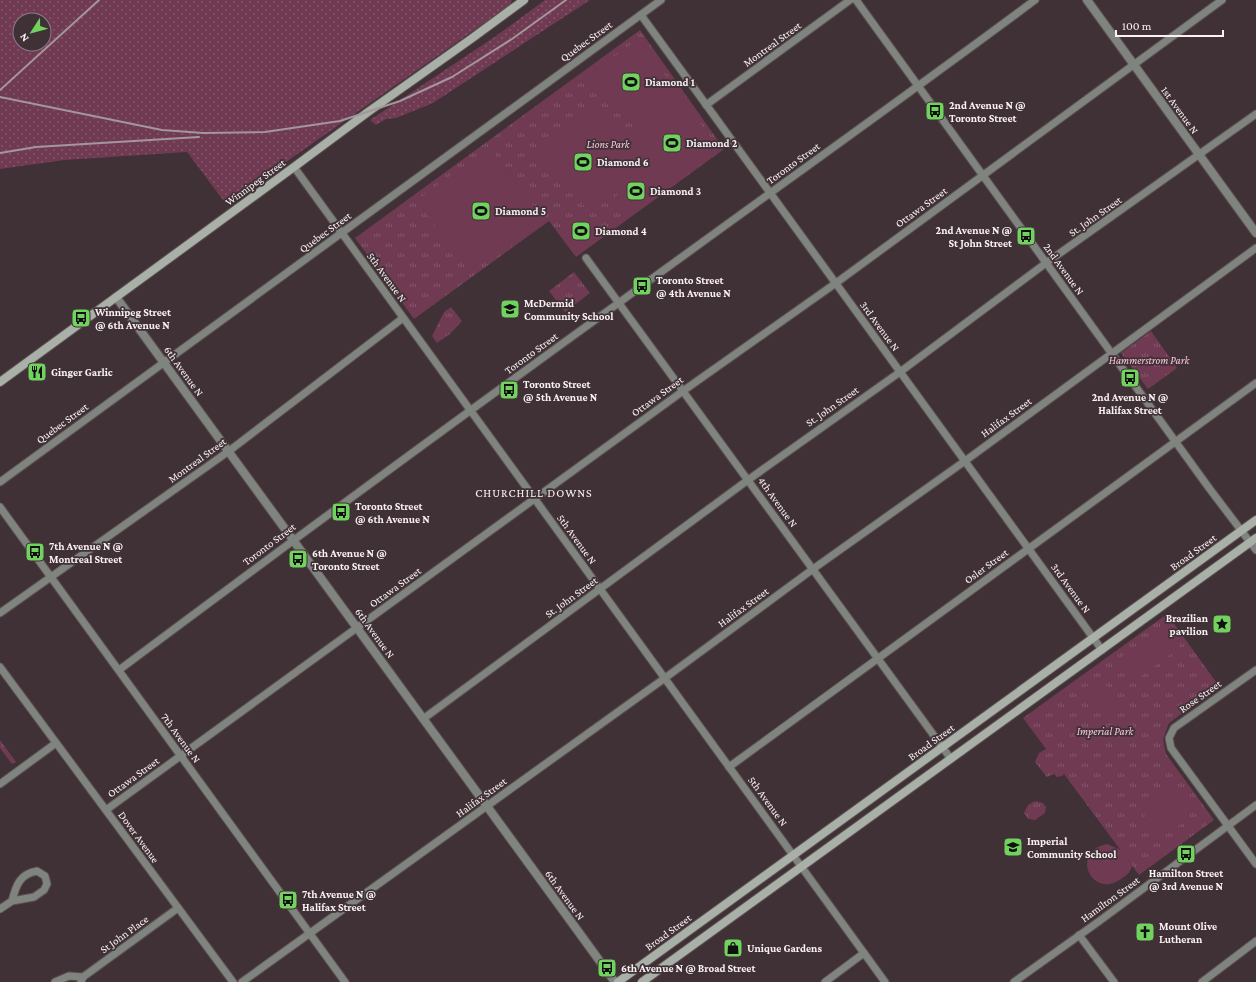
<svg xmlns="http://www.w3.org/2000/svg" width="1256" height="982" viewBox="0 0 1256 982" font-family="'Crimson Pro',serif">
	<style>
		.grass { fill: url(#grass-dots); fill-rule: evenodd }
		.park { fill: url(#park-tufts) }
		.pitch { fill: #703a53 }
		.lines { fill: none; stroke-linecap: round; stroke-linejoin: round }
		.minor-casing { stroke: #5d5054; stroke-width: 9 }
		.tertiary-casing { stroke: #5d5054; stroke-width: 10 }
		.secondary-casing { stroke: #5d5054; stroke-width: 10 }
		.minor { stroke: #7f847e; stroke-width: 7 }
		.tertiary { stroke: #7f847e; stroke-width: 8 }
		.secondary { stroke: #a8b0a7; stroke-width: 8 }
		.rail { stroke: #a3979b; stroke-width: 2 }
		.labels { text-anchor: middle; stroke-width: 3.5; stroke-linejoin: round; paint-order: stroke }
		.street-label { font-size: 11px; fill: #faf1f4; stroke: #3f3136 }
		.poi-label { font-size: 11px; font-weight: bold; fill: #faf1f4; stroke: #3f3136; text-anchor: start }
		.park-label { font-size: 11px; font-style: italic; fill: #fac7dc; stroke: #3f3136 }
		.neighbourhood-label { font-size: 12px; letter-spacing: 1px; fill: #faf1f4; stroke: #3f3136 }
	</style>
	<defs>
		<pattern id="grass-dots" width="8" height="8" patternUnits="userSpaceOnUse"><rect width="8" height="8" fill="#703a53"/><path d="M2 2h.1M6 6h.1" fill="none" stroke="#85576c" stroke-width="1.8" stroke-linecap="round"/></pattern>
		<pattern id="park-tufts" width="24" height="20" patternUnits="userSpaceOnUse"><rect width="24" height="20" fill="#703a53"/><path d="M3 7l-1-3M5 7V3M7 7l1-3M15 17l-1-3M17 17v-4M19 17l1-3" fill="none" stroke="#85576c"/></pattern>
	</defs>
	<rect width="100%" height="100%" fill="#3f3136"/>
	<g class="grass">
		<path d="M0,0H512L510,5L226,204L187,152L64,160L0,169ZM20,20H44V44H20Z"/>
		<polygon points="545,0 590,0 433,103 396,118 386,119 376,125 370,120 496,36"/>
	</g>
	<g class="park">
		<polygon points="640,30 724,149 576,257 549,221 414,319 355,238"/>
		<polygon points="574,272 590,293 565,312 549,291"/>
		<polygon points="451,307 462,321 450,334 437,343 432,336 444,312"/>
		<polygon points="1151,331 1177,368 1148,389 1121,353"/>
		<polygon points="1167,614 1219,686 1169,723 1163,739 1166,754 1214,820 1139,875 1064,774 1062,776 1057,777 1054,774 1047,777 1035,762 1039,753 1046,749 1023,718"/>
		<polygon points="0,740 16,762 12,764 0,748"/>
		<polygon points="1035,801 1043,803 1046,807 1045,813 1035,820 1028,819 1024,813 1028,805"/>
	</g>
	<g class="pitch">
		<path d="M639,39L720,151L634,213L622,208L616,199C620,179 624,181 640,172L631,153L629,134L637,116H623L610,108L587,75Z"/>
		<polygon points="596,102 614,124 627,148 625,172 608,193 588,210 530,151"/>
		<polygon points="483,152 491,152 495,155 546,221 493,259 477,261 462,257 450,248 417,200"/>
		<path d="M584,216L594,224L600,235L576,252C566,237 560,235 570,217Z"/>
		<polygon points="1164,626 1166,627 1179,645 1179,648 1137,679 1133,678 1120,661 1120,658"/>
		<polygon points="1100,677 1119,703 1105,714 1086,687"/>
		<path d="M1159,790C1172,792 1185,799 1190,811L1186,822C1180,824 1172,830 1166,831C1148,833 1138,811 1148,797C1151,794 1155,792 1159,790Z"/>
		<path d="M1107,844L1121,850L1132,865C1131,872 1127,875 1121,879C1097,897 1074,864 1096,848C1099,846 1104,845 1107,844Z"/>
	</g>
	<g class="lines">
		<defs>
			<g id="minor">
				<polyline points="856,0 1209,488 1256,550"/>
				<polyline points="641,15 1102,650"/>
				<polyline points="706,105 850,0"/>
				<polyline points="294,167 885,982"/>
				<polyline points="586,258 951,759"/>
				<polyline points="0,482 661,0"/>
				<polyline points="0,507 345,982"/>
				<polyline points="0,613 229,451 403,318"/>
				<polyline points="0,667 233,982"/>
				<path d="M119,670C285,546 452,423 620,302C758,201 898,102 1035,0"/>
				<polyline points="1256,670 1174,728 1169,738 1171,748 1256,864"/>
				<polyline points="423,719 748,480 900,372 1046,263 1256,114"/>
				<polyline points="729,767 1256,383"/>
				<polyline points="0,784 56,743"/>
				<polyline points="106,810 683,391 836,283 1222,0"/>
				<path d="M0,909L12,901L34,897L44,890L47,884L45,876L37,871C20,874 16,885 12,901"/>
				<polyline points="1079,935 1114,982"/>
				<polyline points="55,982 69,976 83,977"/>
				<polyline points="81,982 83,977 178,908"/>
				<polyline points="242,982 665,678 813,569 965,461 1256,248"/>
				<polyline points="825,982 864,953"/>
				<polyline points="1014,982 1098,922 1256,805"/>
				<polyline points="1202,982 1256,941"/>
			</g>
			<g id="tertiary">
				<polyline points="1087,0 1256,233"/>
				<polyline points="116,297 615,982"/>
			</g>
			<g id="secondary">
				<polyline points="0,382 294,167 368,112 471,39 524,0"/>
				<polyline points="618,982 1256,520"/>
				<polyline points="642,982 1256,538"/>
			</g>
		</defs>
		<use href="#minor" class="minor-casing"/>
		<use href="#tertiary" class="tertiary-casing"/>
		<use href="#secondary" class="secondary-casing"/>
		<use href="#minor" class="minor"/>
		<use href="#tertiary" class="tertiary"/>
		<use href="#secondary" class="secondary"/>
		<g class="rail">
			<polyline points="0,90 99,0"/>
			<polyline points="0,97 162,130 203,133 265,132 340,121 400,101 452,77 512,39 566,0"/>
			<polyline points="0,153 36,147 199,137"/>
		</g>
	</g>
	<defs>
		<symbol id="stadium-square" viewBox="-11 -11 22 22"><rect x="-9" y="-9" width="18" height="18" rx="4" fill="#71d35e" stroke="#3f3136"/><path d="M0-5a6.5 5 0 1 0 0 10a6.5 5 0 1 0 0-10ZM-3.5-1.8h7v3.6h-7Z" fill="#111"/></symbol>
		<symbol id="bus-square" viewBox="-11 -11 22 22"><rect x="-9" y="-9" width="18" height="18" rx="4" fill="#71d35e" stroke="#3f3136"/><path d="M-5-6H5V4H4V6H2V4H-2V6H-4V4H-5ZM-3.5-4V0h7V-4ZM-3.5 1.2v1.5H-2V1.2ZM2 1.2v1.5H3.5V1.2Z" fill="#111"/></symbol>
		<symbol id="school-square" viewBox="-11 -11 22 22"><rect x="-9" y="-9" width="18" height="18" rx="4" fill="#71d35e" stroke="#3f3136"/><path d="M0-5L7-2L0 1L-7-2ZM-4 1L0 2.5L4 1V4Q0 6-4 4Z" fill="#111"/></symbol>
		<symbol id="restaurant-square" viewBox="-11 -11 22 22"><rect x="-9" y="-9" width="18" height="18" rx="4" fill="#71d35e" stroke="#3f3136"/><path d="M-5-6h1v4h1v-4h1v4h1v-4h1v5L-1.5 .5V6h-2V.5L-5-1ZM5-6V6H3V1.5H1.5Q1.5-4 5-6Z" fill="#111"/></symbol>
		<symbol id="sight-square" viewBox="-11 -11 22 22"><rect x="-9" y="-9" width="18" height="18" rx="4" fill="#71d35e" stroke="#3f3136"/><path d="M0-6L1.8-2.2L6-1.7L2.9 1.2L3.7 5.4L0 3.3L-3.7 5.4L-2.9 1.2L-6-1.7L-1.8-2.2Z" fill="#111"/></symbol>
		<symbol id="church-square" viewBox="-11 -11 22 22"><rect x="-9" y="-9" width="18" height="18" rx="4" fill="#71d35e" stroke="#3f3136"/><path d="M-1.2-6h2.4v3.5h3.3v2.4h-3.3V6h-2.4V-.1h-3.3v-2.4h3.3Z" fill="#111"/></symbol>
		<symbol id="shop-square" viewBox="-11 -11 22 22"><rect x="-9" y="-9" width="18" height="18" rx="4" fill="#71d35e" stroke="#3f3136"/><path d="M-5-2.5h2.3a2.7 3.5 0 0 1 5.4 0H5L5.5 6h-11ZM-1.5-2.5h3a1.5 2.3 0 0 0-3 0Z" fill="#111"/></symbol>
	</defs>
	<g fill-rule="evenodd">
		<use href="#stadium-square" x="620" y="71" width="22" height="22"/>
		<use href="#bus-square" x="924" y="100" width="22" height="22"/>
		<use href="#stadium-square" x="661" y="132" width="22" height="22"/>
		<use href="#stadium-square" x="572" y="151" width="22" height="22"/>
		<use href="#stadium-square" x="625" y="180" width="22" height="22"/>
		<use href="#stadium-square" x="470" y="200" width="22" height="22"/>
		<use href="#stadium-square" x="570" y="220" width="22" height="22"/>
		<use href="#bus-square" x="1015" y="225" width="22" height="22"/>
		<use href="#bus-square" x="631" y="275" width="22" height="22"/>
		<use href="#school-square" x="499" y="298" width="22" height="22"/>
		<use href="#bus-square" x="70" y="307" width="22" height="22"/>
		<use href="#restaurant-square" x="26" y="361" width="22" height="22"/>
		<use href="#bus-square" x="1119" y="367" width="22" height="22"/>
		<use href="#bus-square" x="498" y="379" width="22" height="22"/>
		<use href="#bus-square" x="330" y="501" width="22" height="22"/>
		<use href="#bus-square" x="24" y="541" width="22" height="22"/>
		<use href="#bus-square" x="287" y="548" width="22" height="22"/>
		<use href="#sight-square" x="1211" y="613" width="22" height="22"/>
		<use href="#school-square" x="1002" y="836" width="22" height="22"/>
		<use href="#bus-square" x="1175" y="843" width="22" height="22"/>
		<use href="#bus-square" x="277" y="889" width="22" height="22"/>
		<use href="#church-square" x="1134" y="921" width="22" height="22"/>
		<use href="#shop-square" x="722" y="937" width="22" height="22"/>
		<use href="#bus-square" x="596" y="957" width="22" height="22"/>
	</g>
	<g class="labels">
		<g class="street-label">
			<text transform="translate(586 41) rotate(-36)" y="4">Quebec Street</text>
			<text transform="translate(772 44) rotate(-36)" y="4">Montreal Street</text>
			<text transform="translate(1180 110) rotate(54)" y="4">1st Avenue N</text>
			<text transform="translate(793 163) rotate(-36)" y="4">Toronto Street</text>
			<text transform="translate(255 182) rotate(-36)" y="4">Winnipeg Street</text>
			<text transform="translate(921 207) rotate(-36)" y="4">Ottawa Street</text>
			<text transform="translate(1095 216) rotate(-35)" y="4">St. John Street</text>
			<text transform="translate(325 232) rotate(-36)" y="4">Quebec Street</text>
			<text transform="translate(1064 269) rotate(54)" y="4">2nd Avenue N</text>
			<text transform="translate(387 277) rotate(54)" y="4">5th Avenue N</text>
			<text transform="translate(880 326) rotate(54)" y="4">3rd Avenue N</text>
			<text transform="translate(531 353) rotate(-36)" y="4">Toronto Street</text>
			<text transform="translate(184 371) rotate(54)" y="4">6th Avenue N</text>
			<text transform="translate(657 396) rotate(-36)" y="4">Ottawa Street</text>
			<text transform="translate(832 406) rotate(-35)" y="4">St. John Street</text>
			<text transform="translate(1006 417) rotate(-36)" y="4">Halifax Street</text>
			<text transform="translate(62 423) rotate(-36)" y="4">Quebec Street</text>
			<text transform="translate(197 460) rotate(-36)" y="4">Montreal Street</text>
			<text transform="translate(778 502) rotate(54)" y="4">4th Avenue N</text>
			<text transform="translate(577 539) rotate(54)" y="4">5th Avenue N</text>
			<text transform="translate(269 544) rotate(-37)" y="4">Toronto Street</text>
			<text transform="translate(1193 552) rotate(-36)" y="4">Broad Street</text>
			<text transform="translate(986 566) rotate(-36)" y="4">Osler Street</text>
			<text transform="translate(395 587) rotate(-36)" y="4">Ottawa Street</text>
			<text transform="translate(1071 588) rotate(54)" y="4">3rd Avenue N</text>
			<text transform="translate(571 597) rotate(-36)" y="4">St. John Street</text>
			<text transform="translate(743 607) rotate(-36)" y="4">Halifax Street</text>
			<text transform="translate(375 633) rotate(54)" y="4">6th Avenue N</text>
			<text transform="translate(1200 696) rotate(-35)" y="4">Rose Street</text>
			<text transform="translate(181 738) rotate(54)" y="4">7th Avenue N</text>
			<text transform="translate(931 742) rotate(-36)" y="4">Broad Street</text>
			<text transform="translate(133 777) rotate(-36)" y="4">Ottawa Street</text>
			<text transform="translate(481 797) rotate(-36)" y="4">Halifax Street</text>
			<text transform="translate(768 801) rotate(54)" y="4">5th Avenue N</text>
			<text transform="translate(139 837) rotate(54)" y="4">Dover Avenue</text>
			<text transform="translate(565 895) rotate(54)" y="4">6th Avenue N</text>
			<text transform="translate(1110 899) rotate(-36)" y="4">Hamilton Street</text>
			<text transform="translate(668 932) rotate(-36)" y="4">Broad Street</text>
			<text transform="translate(124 934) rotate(-36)" y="4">St John Place</text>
		</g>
		<g class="poi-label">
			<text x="645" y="86">Diamond 1</text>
			<text x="949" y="109">2nd Avenue N @<tspan x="949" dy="13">Toronto Street</tspan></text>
			<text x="686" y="147">Diamond 2</text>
			<text x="597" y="166">Diamond 6</text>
			<text x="650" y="195">Diamond 3</text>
			<text x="495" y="215">Diamond 5</text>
			<text x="1012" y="234" text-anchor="end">2nd Avenue N @<tspan x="1012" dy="13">St John Street</tspan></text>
			<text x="595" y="235">Diamond 4</text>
			<text x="656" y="284">Toronto Street<tspan x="656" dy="13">@ 4th Avenue N</tspan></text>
			<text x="524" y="307">McDermid<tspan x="524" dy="13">Community School</tspan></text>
			<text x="95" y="316">Winnipeg Street<tspan x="95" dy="13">@ 6th Avenue N</tspan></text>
			<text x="51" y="376">Ginger Garlic</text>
			<text x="523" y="388">Toronto Street<tspan x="523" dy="13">@ 5th Avenue N</tspan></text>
			<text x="1130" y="401" text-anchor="middle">2nd Avenue N @<tspan x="1130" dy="13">Halifax Street</tspan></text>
			<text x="355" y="510">Toronto Street<tspan x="355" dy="13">@ 6th Avenue N</tspan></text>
			<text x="49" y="550">7th Avenue N @<tspan x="49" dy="13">Montreal Street</tspan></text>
			<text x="312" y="557">6th Avenue N @<tspan x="312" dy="13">Toronto Street</tspan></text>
			<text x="1208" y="622" text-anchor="end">Brazilian<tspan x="1208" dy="13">pavilion</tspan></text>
			<text x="1027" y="845">Imperial<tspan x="1027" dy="13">Community School</tspan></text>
			<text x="1186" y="877" text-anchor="middle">Hamilton Street<tspan x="1186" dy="13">@ 3rd Avenue N</tspan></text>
			<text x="302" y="898">7th Avenue N @<tspan x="302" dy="13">Halifax Street</tspan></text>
			<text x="1159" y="930">Mount Olive<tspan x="1159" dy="13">Lutheran</tspan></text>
			<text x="747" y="952">Unique Gardens</text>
			<text x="621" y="972">6th Avenue N @ Broad Street</text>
		</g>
		<g class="park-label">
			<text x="608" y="148">Lions Park</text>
			<text x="1149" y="364">Hammerstrom Park</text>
			<text x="1105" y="735">Imperial Park</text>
		</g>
		<g class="neighbourhood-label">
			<text x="534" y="497">CHURCHILL DOWNS</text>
		</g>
	</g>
	<g transform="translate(32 32) rotate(234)"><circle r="19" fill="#3f3136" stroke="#8a7e82"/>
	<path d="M0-3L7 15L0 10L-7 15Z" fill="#71d35e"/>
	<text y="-6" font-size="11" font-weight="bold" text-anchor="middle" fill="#faf1f4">N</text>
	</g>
	<path d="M1116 30v6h107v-6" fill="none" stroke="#faf1f4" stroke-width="2"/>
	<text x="1122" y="30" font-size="12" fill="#faf1f4" stroke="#3f3136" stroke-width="3" paint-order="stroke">100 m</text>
</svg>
